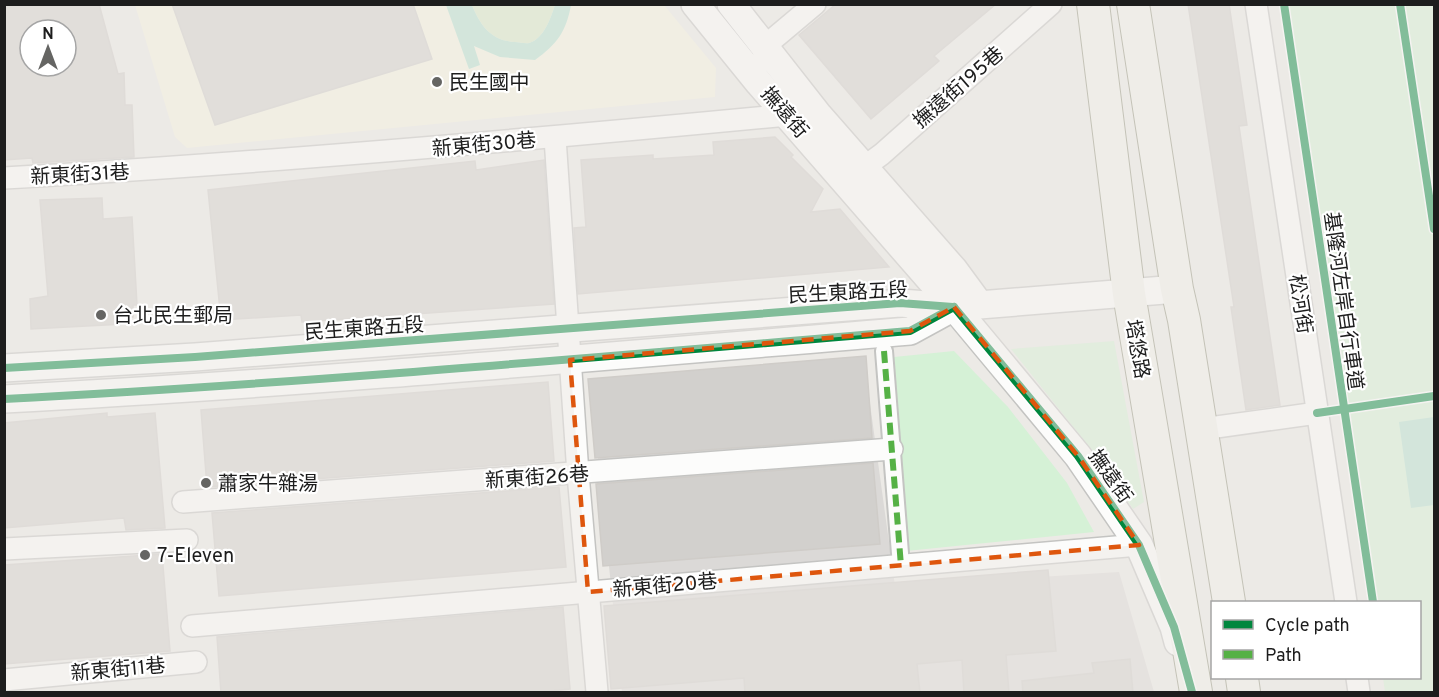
<svg xmlns="http://www.w3.org/2000/svg" width="1439" height="697" viewBox="0 0 1439 697" font-family="Overpass,'Noto Sans TC',sans-serif">
	<style>
		.residential { fill: #dbd9d7 }
		.education { fill: #f5f4e1 }
		.grass { fill: #d7e8c6 }
		.park { fill: #d5f1d6 }
		.pitch { fill: #b3e1cf }
		.building { fill: #d2d0cd; stroke: #cfccc8; stroke-width: 1.5; fill-rule: evenodd }
		.lines { fill: none; stroke-linecap: round; stroke-linejoin: round }
		.pedestrian-casing { stroke: #c4c4c2; stroke-width: 20 }
		.minor-casing { stroke: #c4c4c2; stroke-width: 24 }
		.tertiary-casing { stroke: #c4c4c2; stroke-width: 30 }
		.secondary-casing { stroke: #92947f; stroke-width: 34 }
		.pedestrian { stroke: #fcfcfb; stroke-width: 16 }
		.minor { stroke: #fcfcfb; stroke-width: 21 }
		.tertiary { stroke: #fcfcfb; stroke-width: 27 }
		.secondary { stroke: #f1f2ea; stroke-width: 32 }
		.quiet { stroke: #55b145; stroke-width: 6; stroke-dasharray: 12 6; stroke-linecap: butt }
		.cycleway-casing { stroke: #fff; stroke-width: 11 }
		.cycleway { stroke: #00873e; stroke-width: 8 }
		.marked { fill: none; stroke: #de560d; stroke-width: 4.5; stroke-dasharray: 12 8; stroke-linejoin: round }
		.poi-dot { fill: #656563; stroke: #fff; stroke-width: 2 }
		.labels { text-anchor: middle; stroke-width: 4.5; stroke-linejoin: round; paint-order: stroke }
		.poi-label { font-size: 20px; fill: #1d1d1d; stroke: #fff; text-anchor: start }
		.street-label { font-size: 20px; fill: #1d1d1d; stroke: #fff }
	</style>
	<rect width="100%" height="100%" fill="#eceae6"/>
	<polygon class="residential" points="864,360 895,586 1119,572 1154,692 622,692 590,382"/>
	<polygon class="education" points="135,5 664,5 716,68 715,97 187,148 175,137"/>
	<path class="grass" d="M472,5H555C551,17 544,39 529,43C526,44 519,42 515,42C491,41 480,25 472,5Z"/>
	<g class="park">
		<polygon points="1284,5 1434,5 1434,692 1385,692 1383,678 1420,678 1420,602 1372,602"/>
		<polygon points="1114,341 1144,502 1133,509 1098,458 1011,349"/>
		<polygon points="954,351 1008,407 1067,483 1094,532 906,551 894,357"/>
	</g>
	<g class="pitch">
		<path d="M446,5H472C480,25 491,41 515,42C519,42 526,44 529,43C544,39 551,17 555,5H571C566,32 557,44 535,60L500,57L474,46L480,65L469,69Z"/>
		<polygon points="1434,417 1434,505 1411,508 1399,422"/>
	</g>
	<g class="building">
		<path d="M4,4H99L118,74L124,73L125,105H132L134,157L33,163L32,158L4,160ZM30,30H66V66H30Z"/>
		<polygon points="172,4 413,4 432,59 215,125"/>
		<polygon points="836,4 996,4 934,56 939,61 871,119 799,35"/>
		<polygon points="1188,4 1229,4 1247,125 1239,126 1280,405 1246,410 1231,307 1234,307"/>
		<polygon points="775,137 793,155 791,157 823,189 811,212 840,209 889,267 578,294 574,228 586,227 581,160 653,155 653,159 714,155 713,142"/>
		<polygon points="544,160 554,304 302,322 301,315 221,320 208,190 475,161 476,170"/>
		<polygon points="102,198 103,219 132,217 137,305 133,305 133,317 123,318 124,324 31,329 30,299 48,296 40,200"/>
		<polygon points="866,356 872,438 595,458 588,379"/>
		<polygon points="548,382 554,461 207,487 201,410"/>
		<polygon points="107,413 107,417 155,413 165,528 126,530 124,518 4,528 4,423"/>
		<polygon points="873,463 880,544 603,566 596,484"/>
		<polygon points="559,487 566,567 219,596 212,513"/>
		<polygon points="162,554 170,651 4,664 4,565"/>
		<polygon points="1048,570 1056,651 1006,655 1009,693 964,693 962,660 917,664 920,693 745,693 744,678 611,689 604,606"/>
		<polygon points="563,607 570,689 530,693 221,693 217,637"/>
		<polygon points="1130,659 1133,693 1023,693 1022,681 1094,673 1092,663"/>
	</g>
	<g class="lines">
		<defs>
			<polyline id="pedestrian" points="884,351 901,566"/>
			<g id="minor">
				<polyline points="1256,4 1346,602"/>
				<polyline points="763,61 765,46 815,4"/>
				<polyline points="555,138 578,474 597,692"/>
				<polyline points="863,168 882,154 1051,4"/>
				<path d="M4,178C266,163 527,140 788,115L797,108"/>
				<polyline points="1202,429 1317,413"/>
				<polyline points="183,502 892,449"/>
				<polyline points="4,549 187,540"/>
				<polyline points="192,626 1139,545"/>
				<polyline points="1357,678 1359,692"/>
				<polyline points="4,680 196,662"/>
			</g>
			<g id="tertiary">
				<polyline points="695,4 759,83 954,307 1078,456 1139,545 1174,627 1178,642"/>
				<polyline points="731,4 819,116 954,270 979,304"/>
				<polyline points="4,368 195,357 900,303 954,307 1177,289"/>
				<path d="M4,399C307,383 608,356 910,331L954,307"/>
			</g>
			<g id="secondary">
				<polyline points="1093,4 1129,294 1196,692"/>
				<polyline points="1133,4 1177,289 1184,320 1229,602"/>
				<polyline points="1242,678 1244,692"/>
			</g>
		</defs>
		<use href="#pedestrian" class="pedestrian-casing"/>
		<use href="#minor" class="minor-casing"/>
		<use href="#tertiary" class="tertiary-casing"/>
		<use href="#secondary" class="secondary-casing"/>
		<use href="#pedestrian" class="pedestrian"/>
		<use href="#minor" class="minor"/>
		<use href="#tertiary" class="tertiary"/>
		<use href="#secondary" class="secondary"/>
		<polyline class="quiet" points="884,351 901,566"/>
		<defs>
			<g id="cycleway">
				<polyline points="1284,4 1373,602"/>
				<polyline points="1400,4 1434,229"/>
				<polyline points="954,307 1078,456 1139,545 1174,627 1192,692"/>
				<polyline points="4,368 195,357 900,303 953,307"/>
				<path d="M4,399C307,383 608,356 910,331L954,307"/>
				<polyline points="1317,413 1434,396"/>
			</g>
		</defs>
		<use href="#cycleway" class="cycleway-casing"/>
		<use href="#cycleway" class="cycleway"/>
	</g>
	<path d="M0 0H1439V697H0ZM954,307L1078,456L1139,545L588,592L570,360L910,331Z" fill="#eceae6" fill-opacity=".55" fill-rule="evenodd"/>
	<path class="marked" d="M954,307L1078,456L1139,545L588,592L570,360L910,331Z"/>
	<g class="poi-dot">
		<circle cx="437" cy="82" r="6"/>
		<circle cx="101" cy="315" r="6"/>
		<circle cx="206" cy="483" r="6"/>
		<circle cx="145" cy="555" r="6"/>
	</g>
	<g class="labels">
		<g class="poi-label">
			<text x="449" y="89">民生國中</text>
			<text x="113" y="322">台北民生郵局</text>
			<text x="218" y="490">蕭家牛雜湯</text>
			<text x="157" y="562">7-Eleven</text>
		</g>
		<g class="street-label">
			<text transform="translate(958 87) rotate(-41)" y="7">撫遠街195巷</text>
			<text transform="translate(785 112) rotate(49)" y="7">撫遠街</text>
			<text transform="translate(484 144) rotate(-5)" y="7">新東街30巷</text>
			<text transform="translate(80 174) rotate(-3)" y="7">新東街31巷</text>
			<text transform="translate(848 292) rotate(-3)" y="7">民生東路五段</text>
			<text transform="translate(1344 301) rotate(82)" y="7">基隆河左岸自行車道</text>
			<text transform="translate(1301 304) rotate(81)" y="7">松河街</text>
			<text transform="translate(364 328) rotate(-4)" y="7">民生東路五段</text>
			<text transform="translate(1138 349) rotate(80)" y="7">塔悠路</text>
			<text transform="translate(1111 476) rotate(55)" y="7">撫遠街</text>
			<text transform="translate(537 477) rotate(-4)" y="7">新東街26巷</text>
			<text transform="translate(665 585) rotate(-5)" y="7">新東街20巷</text>
			<text transform="translate(118 669) rotate(-5)" y="7">新東街11巷</text>
		</g>
	</g>
	<rect width="1439" height="697" fill="none" stroke="#1d1d1d" stroke-width="12"/>
	<rect x="1211" y="601" width="210" height="78" fill="#ffffff" stroke="#a5a5a5" stroke-width="1.5"/>
	<rect x="1223" y="620" width="30" height="9" fill="#00873e" stroke="#a5a5a5" stroke-width="1.5"/>
	<text x="1265" y="631" font-size="18" fill="#1d1d1d">Cycle path</text>
	<rect x="1223" y="650" width="30" height="9" fill="#55b145" stroke="#a5a5a5" stroke-width="1.5"/>
	<text x="1265" y="661" font-size="18" fill="#1d1d1d">Path</text>
	<g transform="translate(48 48)"><circle r="28" fill="#ffffff" stroke="#a5a5a5" stroke-width="1.5"/>
	<path d="M0-4.5L10 22L0 15L-10 22Z" fill="#656563"/>
	<text y="-9" font-size="16" font-weight="bold" text-anchor="middle" fill="#1d1d1d">N</text>
	</g>
</svg>
